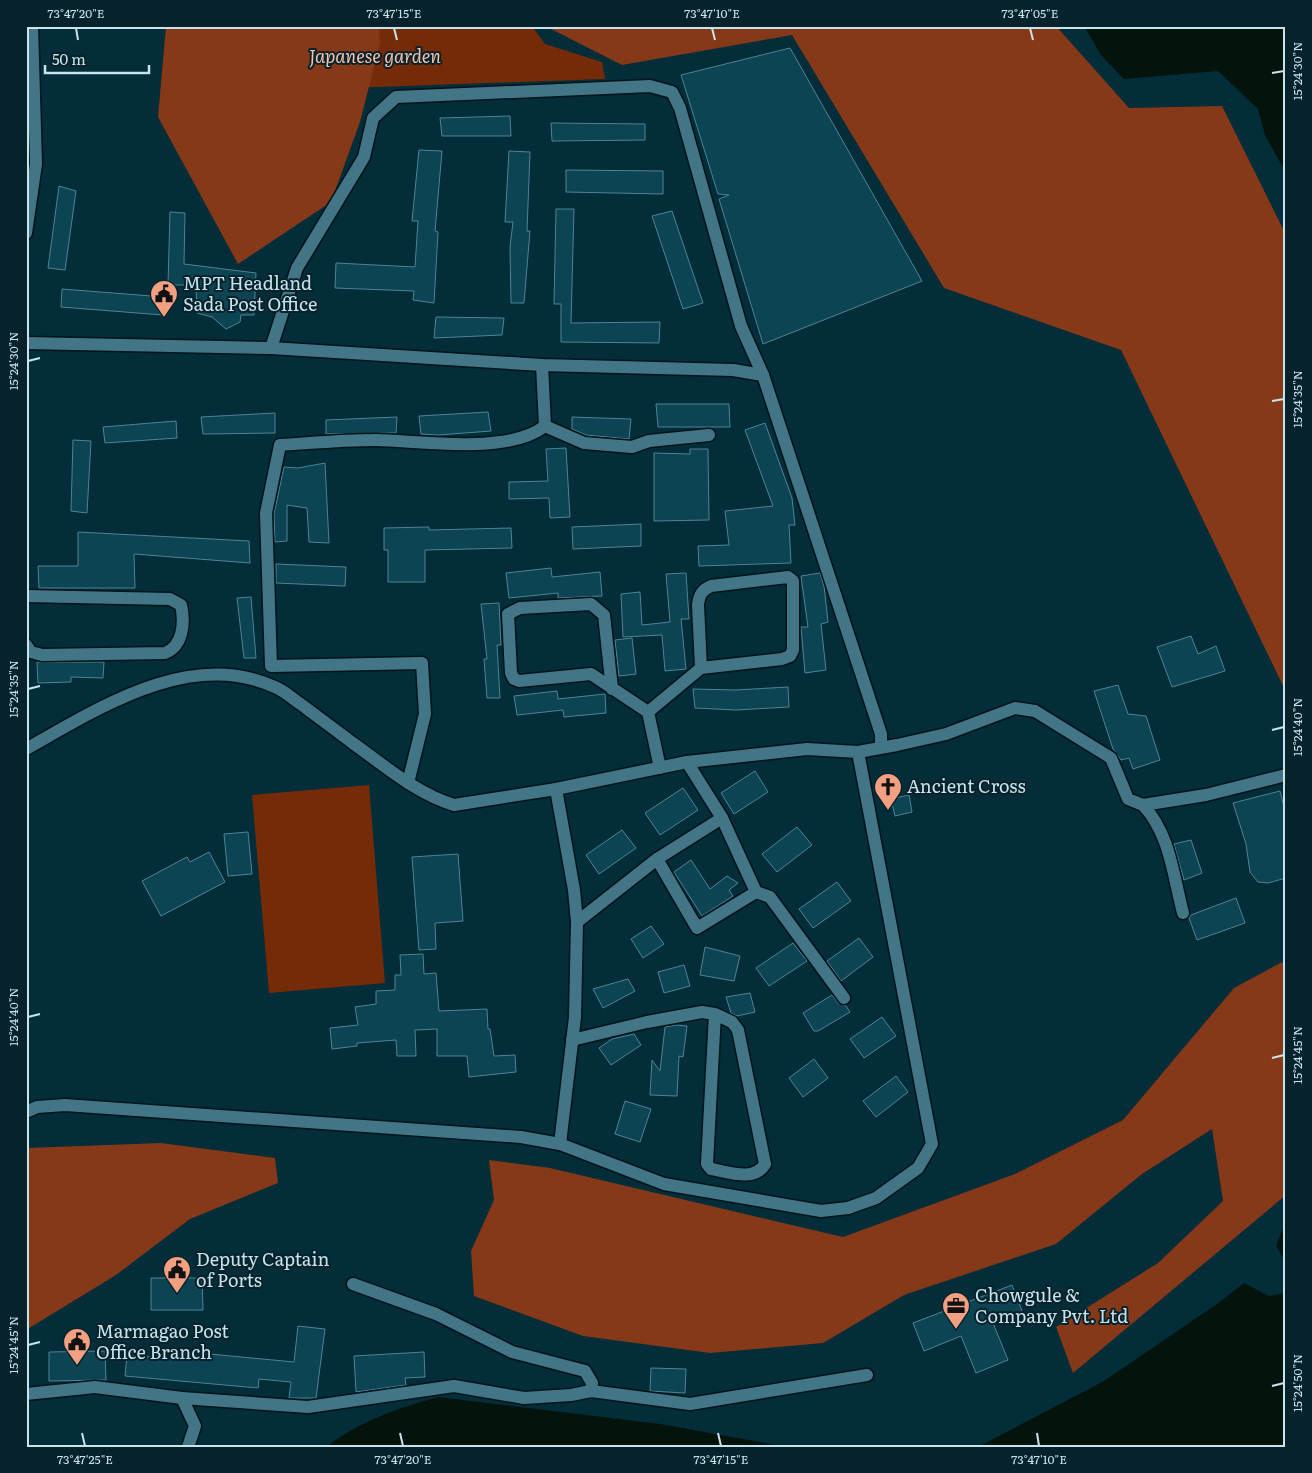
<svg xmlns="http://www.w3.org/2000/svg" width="1312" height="1473" viewBox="0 0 1312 1473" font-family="Literata,serif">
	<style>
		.green { fill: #752b07 }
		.forest { fill: #853918 }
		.water { fill: #04140c }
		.building { fill: #0c4454; stroke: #508394 }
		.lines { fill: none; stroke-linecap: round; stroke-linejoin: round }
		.minor-casing { stroke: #00141c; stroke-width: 15 }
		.minor { stroke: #427586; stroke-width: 12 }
		.ticks { fill: none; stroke: #c9e3ec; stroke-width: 2 }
		.labels { text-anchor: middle; stroke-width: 4; stroke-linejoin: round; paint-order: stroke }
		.park-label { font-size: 18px; font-style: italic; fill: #f6c0ab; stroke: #06222a }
		.poi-label { font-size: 18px; fill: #c9e3ec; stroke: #06222a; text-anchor: start }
		.neatline { fill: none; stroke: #c9e3ec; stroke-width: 2 }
		.ticks-label { font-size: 12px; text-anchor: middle; fill: #c9e3ec }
	</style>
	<rect width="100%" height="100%" fill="#022d39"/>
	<g class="green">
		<polygon points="332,26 532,26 545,44 602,62 605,79 350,88"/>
		<polygon points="369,785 385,983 269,993 252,795"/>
	</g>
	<g class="forest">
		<polygon points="166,26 379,26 380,43 360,122 331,202 238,264 158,117"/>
		<polygon points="545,26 1056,26 1129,108 1222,106 1286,235 1286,692 1121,350 944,288 792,35 622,65"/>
		<polygon points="1286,960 1286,1195 1073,1373 1056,1327 1158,1263 1223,1201 1212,1129 1142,1174 1056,1244 904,1295 823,1343 710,1353 583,1336 474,1296 471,1251 494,1200 489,1160 550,1168 843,1237 1015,1174 1123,1120 1234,988"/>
		<polygon points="161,1143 275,1158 278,1183 190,1219 116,1275 26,1330 26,1148"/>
	</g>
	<g class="water">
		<polygon points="1084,26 1286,26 1286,173 1265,135 1258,109 1218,71 1124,79 1101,55"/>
		<polygon points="1286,1229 1286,1263 1276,1246 1282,1231"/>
		<polygon points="1244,1283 1269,1296 1286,1293 1286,1447 978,1447 1104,1381 1217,1304"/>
		<path d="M438,1397L660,1424L787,1447H326C362,1420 395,1409 438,1397Z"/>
	</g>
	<g class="building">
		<polygon points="790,48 922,281 763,344 719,199 729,195 718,194 681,75"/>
		<polygon points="510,116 511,136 442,136 440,118"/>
		<polygon points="551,123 645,124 645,140 552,141"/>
		<polygon points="419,150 442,151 435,231 438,232 434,303 413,300 414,291 335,288 336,263 415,267 418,221 412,221"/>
		<polygon points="509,151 530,152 527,231 530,231 524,303 511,303 510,247 513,222 505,222"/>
		<polygon points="566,170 663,171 663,194 566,192"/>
		<polygon points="59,186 76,191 65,270 48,268"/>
		<polygon points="556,209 574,209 571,323 660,322 659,343 561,342 561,304 554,304"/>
		<polygon points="672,211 703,303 683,309 652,216"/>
		<polygon points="170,212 185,213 184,264 256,273 254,315 241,315 240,322 226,329 212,317 197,313 196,285 168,285"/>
		<polygon points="62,289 164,297 163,315 61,307"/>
		<polygon points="436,317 504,318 502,335 434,338"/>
		<polygon points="656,404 729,404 730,427 658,427"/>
		<polygon points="488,412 491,431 438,435 421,434 419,416"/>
		<polygon points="275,413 275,433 203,434 201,417"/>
		<polygon points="397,417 396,433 326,434 326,420"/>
		<polygon points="572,417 631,419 629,439 586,435 572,429"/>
		<polygon points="176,421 177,438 105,443 103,427"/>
		<polygon points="765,423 792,498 795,525 789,525 791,563 699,566 698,546 729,545 725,511 773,506 745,430"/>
		<polygon points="73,440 91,441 87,513 71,511"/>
		<polygon points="566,448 570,517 550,518 549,498 509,499 509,482 548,481 546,449"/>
		<polygon points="690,449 708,449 709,520 654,521 654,453 690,454"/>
		<polygon points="325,463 329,543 309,542 307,508 287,505 287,541 275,542 274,514 284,467 298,468"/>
		<polygon points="641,524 641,546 573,549 572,527"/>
		<polygon points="429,527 429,530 511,528 512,548 425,550 425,582 388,582 388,550 384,550 384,528"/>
		<polygon points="78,532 249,541 250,563 134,554 135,588 39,588 38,566 78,566"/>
		<polygon points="276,564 346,567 345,586 276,583"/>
		<polygon points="551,568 552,577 600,572 602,596 558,598 558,593 509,598 506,573"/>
		<polygon points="686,573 689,619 681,619 686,669 665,671 662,635 623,637 621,594 640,592 642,625 670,622 666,574"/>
		<polygon points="820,573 824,586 828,622 821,624 826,670 805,673 801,627 808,627 801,576"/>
		<polygon points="251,597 256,658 244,658 237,598"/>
		<polygon points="499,603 501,645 497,645 500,698 487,698 484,659 487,659 481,604"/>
		<polygon points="1191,636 1198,654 1216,646 1225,671 1172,687 1157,647"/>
		<polygon points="632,638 636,674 619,676 615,640"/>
		<polygon points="37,662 104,662 103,678 71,677 71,682 38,683"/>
		<polygon points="1118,685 1128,714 1146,716 1160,760 1133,769 1129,758 1121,760 1113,749 1094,691"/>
		<polygon points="788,687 789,707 736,710 695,708 693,689 736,690"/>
		<polygon points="557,691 558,699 605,694 606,713 564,717 563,710 517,715 514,696"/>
		<polygon points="755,771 768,792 734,814 721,793"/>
		<polygon points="683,788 698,810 660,835 645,813"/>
		<polygon points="1280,791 1286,815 1286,878 1268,883 1258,882 1250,872 1246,844 1233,803"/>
		<polygon points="909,795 912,812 895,816 891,799"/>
		<polygon points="797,827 812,845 777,872 762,854"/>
		<polygon points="622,830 636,848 599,874 586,855"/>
		<polygon points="248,832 252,874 228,876 224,834"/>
		<polygon points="1191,840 1202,873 1184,880 1174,844"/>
		<polygon points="209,852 225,882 161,916 142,881 187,857 190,862"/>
		<polygon points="458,854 463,921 435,923 436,949 419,950 412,857"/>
		<polygon points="691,860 710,889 727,876 738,883 729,890 733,896 702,916 674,872"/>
		<polygon points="837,882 851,901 813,928 799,909"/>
		<polygon points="1236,898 1245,923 1197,940 1189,918 1191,915"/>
		<polygon points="651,926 664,944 643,958 631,939"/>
		<polygon points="859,938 873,957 841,981 827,961"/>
		<polygon points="793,943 807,961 769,986 756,968"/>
		<polygon points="705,947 740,956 734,981 700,975"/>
		<polygon points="423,954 424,974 436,973 439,1011 487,1009 488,1029 490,1029 494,1056 515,1055 516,1072 469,1077 467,1056 437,1056 437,1029 415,1030 416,1056 397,1056 396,1040 357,1043 357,1046 332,1049 330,1028 358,1025 355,1007 376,1004 376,991 395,990 395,975 401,975 400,955"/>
		<polygon points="684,965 690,986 664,993 658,972"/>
		<polygon points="628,979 635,991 603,1008 593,989"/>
		<polygon points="750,993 755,1012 737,1016 731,1013 726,997"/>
		<polygon points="832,995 838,1003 846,1006 850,1012 818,1031 814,1031 803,1013"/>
		<polygon points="882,1017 896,1036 864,1058 850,1039"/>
		<polygon points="676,1025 687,1026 683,1057 679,1056 677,1096 650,1095 652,1060 660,1071 665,1027"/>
		<polygon points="634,1034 641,1045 611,1065 599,1048 612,1039"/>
		<polygon points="814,1059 828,1078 803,1097 789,1078"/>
		<polygon points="896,1076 908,1092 876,1117 863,1101"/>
		<polygon points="625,1101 651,1109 640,1142 615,1134"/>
		<polygon points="151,1278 202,1278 203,1310 151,1310"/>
		<polygon points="1012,1285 1022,1311 993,1323 1008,1360 976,1373 961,1336 924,1351 913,1323"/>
		<polygon points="298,1326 325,1329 316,1398 289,1398 291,1382 259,1379 258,1388 125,1376 127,1355 177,1359 178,1351 294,1362"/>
		<polygon points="105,1351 106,1380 49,1381 49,1352"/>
		<polygon points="424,1352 425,1377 405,1378 406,1385 356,1392 354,1356"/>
		<polygon points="651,1368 686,1369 685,1393 650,1391"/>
	</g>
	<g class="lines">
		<defs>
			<g id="minor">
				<polyline points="26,233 36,164 32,26"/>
				<polyline points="26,343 271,348 542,365 733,370 763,375"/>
				<polyline points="271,348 297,268 364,157 373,118 396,97 650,86 672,92 680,108 741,326 763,375 881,734 881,746"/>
				<polyline points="542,365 545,426"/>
				<polyline points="545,426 584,443 632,447 649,441 709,435"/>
				<path d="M26,596L170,599L181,605C185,623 183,646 165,653L42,655L31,652L26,645"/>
				<polyline points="612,689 604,615 591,604 520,608 508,614 511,673 514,679 519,681 591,674 648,712 660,768"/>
				<path d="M648,712L701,668L782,659L790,656L793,650V581L788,577L711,586C702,590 699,595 698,605L701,668"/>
				<path d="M26,749C99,708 192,647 277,688C286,692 294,700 302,705C319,718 337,731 354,744C385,766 417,794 454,805L556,789L687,762L807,749L858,752L897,745L946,734L1015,708L1035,711L1111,758L1128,799L1143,805L1206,795L1286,775"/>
				<polyline points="687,762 722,818 756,892 770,897 844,998"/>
				<path d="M408,783L425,714L422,663L271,666L266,513L280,445C312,443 344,440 376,440C422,441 508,455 545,426"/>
				<polyline points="556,789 574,890 577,922 657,859 722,818"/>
				<path d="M1143,805C1170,834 1173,875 1183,913"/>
				<polyline points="657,859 697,928 756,892"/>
				<path d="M572,1040L647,1022L702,1012L715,1014L732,1022L738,1030L765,1164C755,1182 729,1172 711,1169L707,1164L715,1014"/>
				<polyline points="26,1112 37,1107 65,1105 521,1137 560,1144 664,1184 821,1211 848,1208 876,1198 918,1168 932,1144 858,752"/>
				<polyline points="560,1144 575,1017 577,922"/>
				<polyline points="591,1391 690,1404 867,1375"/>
				<polyline points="26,1394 95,1387 182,1398 195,1426 188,1447"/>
				<polyline points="182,1398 308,1407 454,1386 524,1398 571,1395 591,1391 592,1383 585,1371 512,1352 436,1314 353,1284"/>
			</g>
		</defs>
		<use href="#minor" class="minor-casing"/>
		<use href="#minor" class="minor"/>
	</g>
	<path class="ticks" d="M76,28L78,40M394,28L397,40M712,28L715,40M1030,28L1033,40M1272,73L1284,71M28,361L40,358M1272,401L1284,399M28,689L40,686M1272,730L1284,727M28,1017L40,1014M1272,1058L1284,1055M28,1345L40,1342M1272,1386L1284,1383M82,1433L85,1446M400,1433L403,1446M718,1433L721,1446M1037,1433L1039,1446"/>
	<defs>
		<symbol id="civic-pin" viewBox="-11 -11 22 30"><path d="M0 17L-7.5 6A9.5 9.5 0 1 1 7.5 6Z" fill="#f2a080" stroke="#06222a"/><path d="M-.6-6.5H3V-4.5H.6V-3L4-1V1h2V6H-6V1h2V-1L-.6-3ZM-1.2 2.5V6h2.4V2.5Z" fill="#111"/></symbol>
		<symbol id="church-pin" viewBox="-11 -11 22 30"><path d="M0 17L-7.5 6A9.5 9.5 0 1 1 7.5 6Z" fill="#f2a080" stroke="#06222a"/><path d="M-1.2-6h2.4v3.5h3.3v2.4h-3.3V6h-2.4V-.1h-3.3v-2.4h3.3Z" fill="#111"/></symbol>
		<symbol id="office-pin" viewBox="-11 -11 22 30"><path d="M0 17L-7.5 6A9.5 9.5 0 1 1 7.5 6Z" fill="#f2a080" stroke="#06222a"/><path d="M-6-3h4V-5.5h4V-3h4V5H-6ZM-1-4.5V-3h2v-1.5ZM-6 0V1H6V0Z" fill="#111"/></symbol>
	</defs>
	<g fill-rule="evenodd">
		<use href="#civic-pin" x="148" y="278" width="32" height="43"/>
		<use href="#church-pin" x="872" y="771" width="32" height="43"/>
		<use href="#civic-pin" x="161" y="1254" width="32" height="43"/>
		<use href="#office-pin" x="940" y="1290" width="32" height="43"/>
		<use href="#civic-pin" x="61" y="1326" width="32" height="43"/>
	</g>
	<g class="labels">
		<g class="park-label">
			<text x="375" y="63">Japanese garden</text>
		</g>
		<g class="poi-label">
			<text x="183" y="290">MPT Headland<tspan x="183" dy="21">Sada Post Office</tspan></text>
			<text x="907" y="793">Ancient Cross</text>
			<text x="196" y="1266">Deputy Captain<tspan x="196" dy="21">of Ports</tspan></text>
			<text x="975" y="1302">Chowgule &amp;<tspan x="975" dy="21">Company Pvt. Ltd</tspan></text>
			<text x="96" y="1338">Marmagao Post<tspan x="96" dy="21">Office Branch</tspan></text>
		</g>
	</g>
	<rect width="1312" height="1473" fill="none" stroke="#06222a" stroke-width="55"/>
	<path d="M45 65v8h104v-8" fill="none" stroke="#c9e3ec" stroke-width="2.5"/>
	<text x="52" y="65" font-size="15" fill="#c9e3ec" stroke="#06222a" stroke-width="4" paint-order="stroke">50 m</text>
	<rect x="28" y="28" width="1256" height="1418" class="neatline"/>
	<g class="ticks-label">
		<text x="76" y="18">73°47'20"E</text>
		<text x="394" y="18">73°47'15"E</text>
		<text x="712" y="18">73°47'10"E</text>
		<text x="1030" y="18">73°47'05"E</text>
		<text transform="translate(1298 71) rotate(-90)" y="4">15°24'30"N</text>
		<text transform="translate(14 361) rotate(-90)" y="4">15°24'30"N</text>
		<text transform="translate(1298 399) rotate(-90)" y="4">15°24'35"N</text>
		<text transform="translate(14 689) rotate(-90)" y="4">15°24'35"N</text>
		<text transform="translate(1298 727) rotate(-90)" y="4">15°24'40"N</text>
		<text transform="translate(14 1017) rotate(-90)" y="4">15°24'40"N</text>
		<text transform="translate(1298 1055) rotate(-90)" y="4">15°24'45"N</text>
		<text transform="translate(14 1345) rotate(-90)" y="4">15°24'45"N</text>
		<text transform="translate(1298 1383) rotate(-90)" y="4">15°24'50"N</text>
		<text x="85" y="1464">73°47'25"E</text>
		<text x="403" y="1464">73°47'20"E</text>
		<text x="721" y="1464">73°47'15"E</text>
		<text x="1039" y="1464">73°47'10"E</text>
	</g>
</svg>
